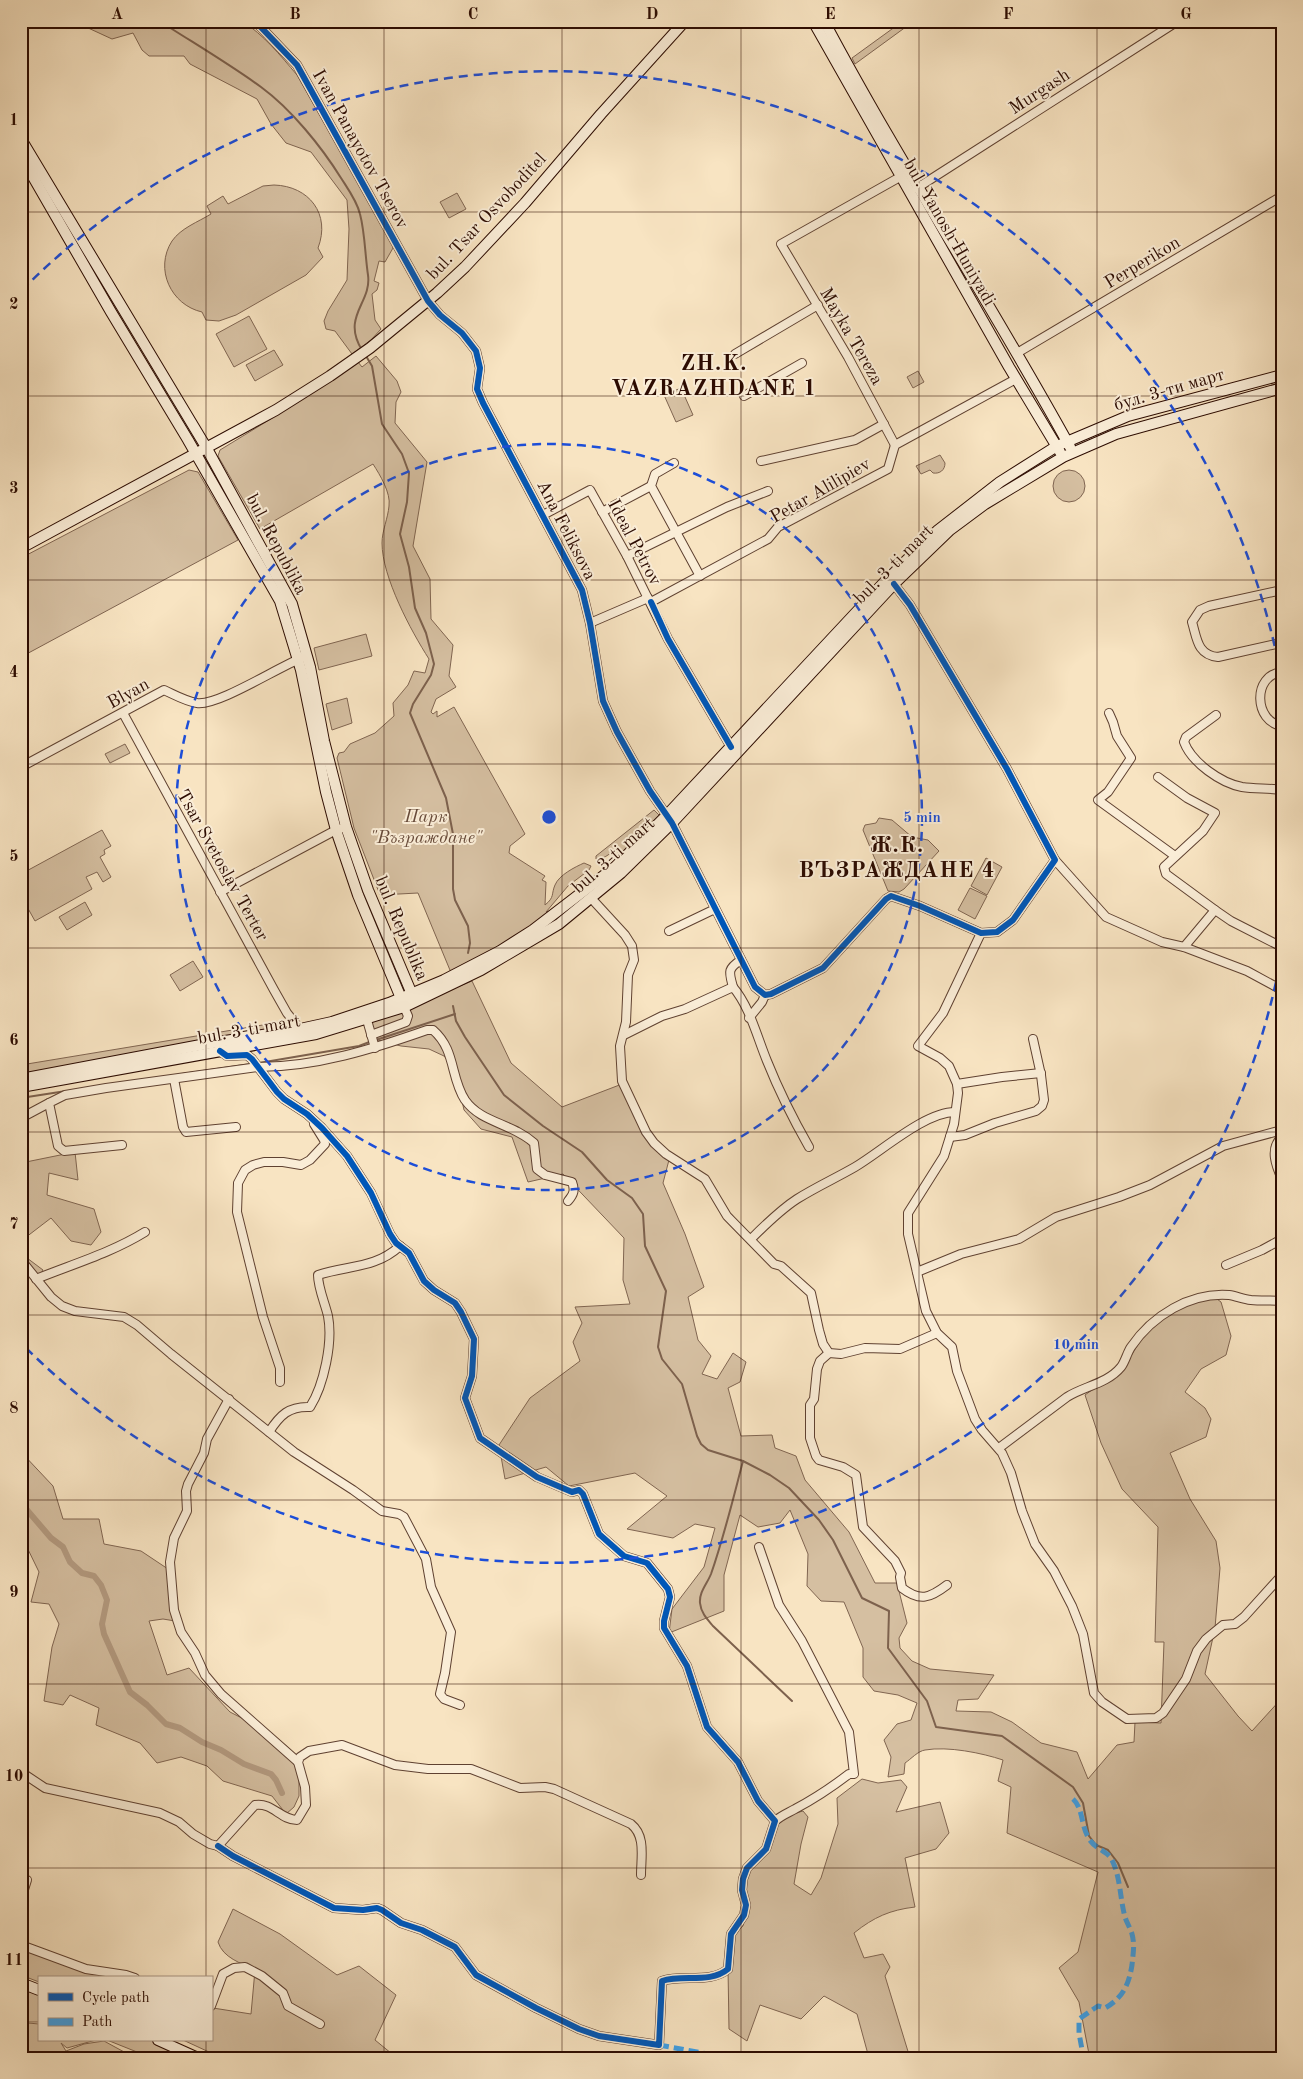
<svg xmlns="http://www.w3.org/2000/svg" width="1303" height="2079" viewBox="0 0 1303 2079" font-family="'Old Standard TT',serif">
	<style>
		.green { fill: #d5bfa1; stroke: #806551 }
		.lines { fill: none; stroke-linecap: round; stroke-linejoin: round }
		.stream { stroke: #7d614d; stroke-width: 2 }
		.canal { stroke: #b39a80; stroke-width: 6 }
		.street-casing { stroke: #5f4131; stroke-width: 10 }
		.secondary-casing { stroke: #2c0b01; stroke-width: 12 }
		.street { stroke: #faedd7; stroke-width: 8 }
		.secondary { stroke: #faedd7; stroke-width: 10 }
		.quiet { stroke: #3ea1e9; stroke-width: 5; stroke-dasharray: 10 5; stroke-linecap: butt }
		.cycleway-casing { stroke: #faedd7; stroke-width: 9 }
		.cycleway { stroke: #0057b8; stroke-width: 6 }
		.grid { fill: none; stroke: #2c0b01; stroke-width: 1; stroke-opacity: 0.55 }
		.ring { fill: none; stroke: #1d4ed8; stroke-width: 2.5; stroke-dasharray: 9 6 }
		.labels { text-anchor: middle; stroke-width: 4; stroke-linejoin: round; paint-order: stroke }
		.street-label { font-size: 18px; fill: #2c0b01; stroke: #faedd7 }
		.park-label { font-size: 18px; font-style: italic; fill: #674a39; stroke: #faedd7 }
		.district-label { font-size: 22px; font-weight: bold; letter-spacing: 1px; fill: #2c0b01; stroke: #faedd7 }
		.centre { fill: #1d4ed8; stroke: #faedd7; stroke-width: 2.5 }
		.ring-label { font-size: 15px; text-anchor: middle; font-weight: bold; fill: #1d4ed8; stroke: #faedd7; stroke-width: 4; stroke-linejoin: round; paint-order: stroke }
		.neatline { fill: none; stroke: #2c0b01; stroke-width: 2 }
		.grid-label { font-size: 16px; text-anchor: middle; font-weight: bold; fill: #2c0b01 }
	</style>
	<rect width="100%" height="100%" fill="#f8e4c2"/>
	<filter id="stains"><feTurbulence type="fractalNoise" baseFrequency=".004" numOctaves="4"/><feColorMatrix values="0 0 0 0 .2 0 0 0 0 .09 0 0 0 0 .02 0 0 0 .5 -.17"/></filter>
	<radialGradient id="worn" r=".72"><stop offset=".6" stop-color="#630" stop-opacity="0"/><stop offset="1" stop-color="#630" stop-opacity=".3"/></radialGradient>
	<g class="green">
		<path d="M73,21H242C264,35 280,55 297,75L393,244V248L385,262L379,261L374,281L379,283L377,290L372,294L375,320L381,329L371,340L352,354L335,331L326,329L324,321L328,311L347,280L349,229L347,200L311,152L286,143L271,124L257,99L190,64L184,56H149L142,50L133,33L112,39Z"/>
		<polygon points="903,21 914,21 855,64 852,58"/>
		<path d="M274,185C309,186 331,214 318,248L323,257L306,275L236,315L219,321L206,320L202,312C171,305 154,269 172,241C181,228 198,222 211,214L207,206L223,196L228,204L263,186Z"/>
		<polygon points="457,193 466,209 449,218 440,202"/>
		<polygon points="249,316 267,349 234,367 216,334"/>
		<polygon points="274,350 283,365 255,381 246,365"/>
		<path d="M376,356L397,381L401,392L396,402L395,423L427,462L413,546L430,579L431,619L453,645L449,676L456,687L436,699L431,712L433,714L437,711V717L454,707L525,834L510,846L509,853L545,876L542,880L546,882L545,905C555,897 551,894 555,885C559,875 575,867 584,863L591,866L589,870L568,886L546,912C562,909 610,864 621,849L620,848C611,851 605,860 596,859V856L654,810L660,816L610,868L511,941L452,975L418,893L380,895L354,828L337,758L339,753L344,752L350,744L375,733L394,716L393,703L408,685L414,671L425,673L429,659C411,631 382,577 382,543C382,531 388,518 389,506C391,493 380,475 373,464L260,529L218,456L220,450L269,420L358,362L362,367Z"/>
		<polygon points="918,371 924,382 913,388 907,377"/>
		<polygon points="681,388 693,415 676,422 664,395"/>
		<path d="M940,455L945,463C945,470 940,474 933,473L930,470L921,474L916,466Z"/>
		<circle cx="1069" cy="486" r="16"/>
		<polygon points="189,470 198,472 238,540 21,657 21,558"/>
		<polygon points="366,634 372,656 319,670 314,648"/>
		<polygon points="347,698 352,723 332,730 326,704"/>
		<polygon points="125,744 130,753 110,763 105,754"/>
		<polygon points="879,818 892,820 912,837 928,840 939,851 904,889 899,892 888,891 863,830 865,825 876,823"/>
		<polygon points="102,830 111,846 104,850 105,854 100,857 111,877 103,882 97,872 86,877 92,889 35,921 21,896 21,874"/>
		<polygon points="986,858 1002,867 987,895 971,886"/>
		<polygon points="970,888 987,896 975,919 958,910"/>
		<polygon points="85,902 92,915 67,930 59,917"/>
		<polygon points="193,961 203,977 180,991 170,975"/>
		<path d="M472,981L511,1063L562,1107L622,1084L656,1142L670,1156L663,1183L685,1234L704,1287L688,1297L698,1340L711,1356L702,1374L717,1379L733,1353L746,1362L740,1382L728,1388L741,1436L772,1435L775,1448L796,1456L805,1480L849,1532L875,1583H897L907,1623L899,1638L900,1648L912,1661L930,1669L994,1675L978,1699L958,1700L956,1711L991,1712L1012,1722L1041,1743L1077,1752L1088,1779L1117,1745L1134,1742L1135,1722L1161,1723L1164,1642H1155L1158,1527L1122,1489L1101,1443L1085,1395L1124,1367L1142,1338L1170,1312L1213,1296L1221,1302L1231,1336L1226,1355L1201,1369L1185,1392L1205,1408L1211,1419L1206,1437L1170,1453L1190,1499L1216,1541L1220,1568L1215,1628L1205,1674L1238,1716L1252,1731L1282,1698V2058H1081L1089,2054L1079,2002L1059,1968L1078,1952L1098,1872L1007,1833L1011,1787L998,1781L1003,1760C982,1753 948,1746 925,1750C918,1751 911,1759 905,1763L904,1774L888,1777L891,1757L884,1740L897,1724L911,1720L917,1703L898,1695L874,1691L863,1677V1648L844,1602L821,1601L807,1586L808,1554L790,1510L780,1523L758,1527L740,1515L724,1575V1611L669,1633L672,1609L704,1567L715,1528L695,1524L673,1538L627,1529L667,1496L635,1473L569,1486L546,1467L505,1479L499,1445L530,1398L580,1361L573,1342L582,1323L575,1307L630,1304L623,1280L624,1238L563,1174L528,1182L512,1137L481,1129L464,1110L455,1069L444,1056L429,1049L401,1046L374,1039L370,1023Z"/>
		<polygon points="293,1020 300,1029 21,1079 21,1065"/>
		<polygon points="75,1152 78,1180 49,1173 47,1195 94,1209 101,1232 91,1245 71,1241 51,1218 21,1241 21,1163"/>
		<polygon points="21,1246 27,1258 43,1270 36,1282 21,1268"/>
		<polygon points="21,1452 53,1486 63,1519 99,1519 104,1544 141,1551 168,1569 175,1621 163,1619 149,1621 167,1675 189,1668 230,1712 271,1733 291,1750 299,1771 299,1796 294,1807 286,1814 272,1796 223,1781 207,1766 181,1757 157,1763 140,1743 96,1725 99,1708 70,1695 63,1705 44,1701 52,1647 59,1624 49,1604 31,1602 39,1572 21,1535"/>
		<path d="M862,1779L878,1783L901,1780L907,1787L896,1812L940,1802L949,1833L936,1849L905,1858L915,1907C890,1910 874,1917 854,1933L864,1958L883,1954L890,1967L885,1976L910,2058H869L857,2014L824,1996L801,2019L760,2005L747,2041L729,2029L728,1968L730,1938L743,1926L747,1908L744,1883L752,1866L766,1854L778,1818L803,1811L808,1817L801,1844L794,1884L811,1895L821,1878L838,1824L837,1798Z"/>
		<path d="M233,1909L280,1934L337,1975L359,1966L396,1995L375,2040L397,2058H222L183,2040H211V2010L213,2008L251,2014L255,1970C241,1963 223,1958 218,1942Z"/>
		<polygon points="21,1943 90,1971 133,1978 39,1978 39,1982 21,1975"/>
		<polygon points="21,1986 39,1993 39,2022 21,2022"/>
		<polygon points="28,2023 39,2024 39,2040 96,2040 67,2048 61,2043 66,2051 84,2044 104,2041 126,2053 142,2058 21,2058 21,2025"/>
		<polygon points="107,2040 152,2040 193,2058 152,2058"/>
	</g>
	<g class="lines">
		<g class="stream">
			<path d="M158,21L172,29C202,48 232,66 261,87C291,109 321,146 341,178C348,189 357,201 360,214C365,233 365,255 368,275C372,303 341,316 362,350"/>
			<polyline points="366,356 372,366 382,424 402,454 409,473 407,502 400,534 409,567 415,608 426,633 434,664 431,675 413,704 410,713 446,798 453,834 453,889 455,900 468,926 470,943 468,953"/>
			<polyline points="453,1006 456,1021 465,1037 504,1095 543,1126 582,1152 607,1180 632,1198 643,1214 645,1246 666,1291 658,1347 662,1359 682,1384 697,1436 701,1444 708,1450 743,1461 770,1475 789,1488 819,1520 833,1540 862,1598 889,1611 888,1648 927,1701 936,1727 1002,1736 1073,1787 1083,1803 1089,1836 1096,1845 1108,1850 1118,1863 1128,1887"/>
			<polyline points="376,1040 455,1014"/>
			<polyline points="259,1063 359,1046 372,1041"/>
			<polyline points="182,1074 251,1064"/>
			<polyline points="21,1098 66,1091"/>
			<path d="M743,1461C733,1499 724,1537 711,1574C707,1584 699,1592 700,1603C701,1613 707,1619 713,1626L792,1701"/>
		</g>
		<polyline class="canal" points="21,1503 51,1538 63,1547 70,1562 82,1573 94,1576 101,1585 107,1600 102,1624 104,1634 130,1692 147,1705 166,1724 180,1728 202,1742 221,1750 244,1764 271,1774 276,1780 282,1793"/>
		<defs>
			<g id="street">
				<polyline points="255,21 297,65 428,301 440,315 462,333 476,351 480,368 477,389 483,403 582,590 590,623 603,701 617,732 650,791 672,823 755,987 765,995 771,994 823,968 886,899 891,896 920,906 981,933 997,932 1013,920 1055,860 1007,769 910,605 894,584"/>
				<polyline points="917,188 1178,21"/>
				<polyline points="1017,353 1282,196"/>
				<polyline points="735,354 818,305"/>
				<polyline points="744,396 802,363"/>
				<polyline points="895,445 848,357 781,244 900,177"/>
				<polyline points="761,461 855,440 884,424"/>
				<polyline points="674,463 655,474 651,486 700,576"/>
				<polyline points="602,512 651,486"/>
				<polyline points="543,515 590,490 627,556 668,639 731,747"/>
				<polyline points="627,556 727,507 768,491"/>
				<polyline points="651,602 768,539 778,527 888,469 895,445 1016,379"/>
				<polyline points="590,623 648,598"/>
				<path d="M1276,644L1218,657C1197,655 1197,638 1192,622L1200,610L1209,606L1282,590"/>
				<path d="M1282,672C1252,675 1254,722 1282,726"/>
				<polyline points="123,713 274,990 287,1013 300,1029"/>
				<polyline points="1109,713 1113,722 1117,736 1131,758 1108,792 1098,800 1175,856"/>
				<path d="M1216,715L1186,737L1184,742C1192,763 1221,783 1242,787C1255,789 1269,788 1282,790"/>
				<path d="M21,767L164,690C175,695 185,701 197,703C218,706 278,667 302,658"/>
				<polyline points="1158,777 1187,798 1215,813 1203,831 1164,867 1166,874 1215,910 1184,947"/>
				<polyline points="1055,860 1106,917 1162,942 1184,947 1247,971 1282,990"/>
				<polyline points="220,892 336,830 346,827"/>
				<polyline points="591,898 625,935 632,946 634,960 628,975 626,1022 620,1046 622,1081 646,1132 654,1143 666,1154 705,1179 727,1216 774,1264 781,1266 811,1293 819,1330 823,1344 829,1353 841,1354 865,1348 900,1349 937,1333"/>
				<polyline points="1215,910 1231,921 1282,947"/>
				<polyline points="669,931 715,909"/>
				<polyline points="981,933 943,1013 918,1046 940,1058 949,1066 957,1084 958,1093 954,1124 944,1156 908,1213 908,1234 926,1311 937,1333 952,1347 957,1371 975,1419 982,1430 1002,1453 1011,1473 1022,1511 1035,1544 1054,1571 1072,1606 1083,1634 1094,1693 1102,1702 1127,1719 1156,1718 1163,1713 1186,1679 1197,1651 1206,1639 1223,1625 1235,1624 1244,1617 1282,1575"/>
				<path d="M733,987C729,972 727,969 741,960"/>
				<polyline points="749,1018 762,1002 765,995"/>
				<polyline points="367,1020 375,1048"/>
				<polyline points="371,1035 406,1022 408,1016 404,1007"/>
				<path d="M624,1035L662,1016L685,1009L733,987C750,1007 757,1037 767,1061C779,1091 793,1119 809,1147"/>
				<polyline points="174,1079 183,1127 186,1132 236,1127"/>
				<polyline points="957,1084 1002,1077 1041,1073"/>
				<polyline points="21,1118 49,1103"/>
				<polyline points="950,1137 965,1135 995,1123 1036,1111 1042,1106 1044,1100 1041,1075 1033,1039"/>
				<path d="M1282,1137C1269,1148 1276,1166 1282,1179"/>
				<path d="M122,1145L64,1151L58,1146L49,1103L65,1095L106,1088L258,1067C316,1067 373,1049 427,1030H433C456,1050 450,1077 465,1100C481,1123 512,1123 534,1143L537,1169L545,1175L572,1182C575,1190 574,1194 568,1201"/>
				<path d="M751,1239C765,1225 780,1210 797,1199C816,1187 836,1178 855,1167C882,1151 925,1112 955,1112"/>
				<polyline points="21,1260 51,1297 62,1306 75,1311 124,1317 137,1325 171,1354 294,1452 353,1490 382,1511 399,1514 404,1517 426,1559 431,1587 451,1632 445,1673 440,1694 444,1699 460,1705"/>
				<polyline points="1226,1265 1262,1250 1282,1239"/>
				<polyline points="917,1272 961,1254 1019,1239 1056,1217 1119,1197 1150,1185 1223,1146 1282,1130"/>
				<path d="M36,1279C73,1264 111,1253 145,1232"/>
				<path d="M829,1353L820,1361L817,1369L814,1399L810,1405V1438L816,1456L819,1460L843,1467L856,1475L863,1527L895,1561L901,1573L900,1577L902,1588C920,1602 930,1598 947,1585"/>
				<polyline points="280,1382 280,1368 263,1317 237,1212 238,1183 245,1170 253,1165 264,1162 283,1162 301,1165 310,1160 325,1144 324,1140 314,1124"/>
				<polyline points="229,1399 207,1439 204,1453 188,1484 186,1491 187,1511 174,1538 170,1562 174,1610 181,1632 195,1653 205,1675 221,1694 298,1762"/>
				<path d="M269,1432C280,1415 289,1406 310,1407C324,1385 333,1342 328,1316C325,1303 318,1288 318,1275C348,1265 375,1269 400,1246"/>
				<path d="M999,1448L1067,1397C1084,1386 1107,1384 1121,1367C1125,1362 1127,1353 1131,1347C1152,1316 1190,1292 1229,1295C1236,1296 1243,1299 1251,1300C1261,1301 1272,1300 1282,1301"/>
				<path d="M759,1547L779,1605L802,1641L849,1732L854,1774H849C832,1787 814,1799 795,1809C788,1813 782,1815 775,1821"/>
				<path d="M21,1772L45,1788L160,1813L179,1822L193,1834L210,1844L218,1846L255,1805C272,1802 281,1820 297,1820L306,1805L305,1787L298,1762L300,1757L309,1751L342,1745L395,1765L428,1769H471L520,1788L545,1787L554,1789L631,1824C646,1836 641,1857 641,1875"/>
				<path d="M218,1846L233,1856L334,1908L363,1910L377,1908L382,1910L401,1923L422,1930L455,1947L476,1975L536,2008L579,2029L599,2036L659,2045L662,1981C683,1974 710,1984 728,1969L731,1934L744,1915L746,1905L742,1890L743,1879L747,1868L766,1849L775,1821L758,1801L738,1762L707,1727L687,1666L664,1628V1621L670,1597L668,1589L647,1563L624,1556L599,1534L583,1494L579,1490L572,1492L537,1477L480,1438L465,1398L472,1376L474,1339L461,1312L455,1303L434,1290L424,1281L409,1253L396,1243L390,1234L371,1193L347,1156L322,1128L307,1114L284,1099L277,1092L252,1059L247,1055L227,1056L220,1051"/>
				<polyline points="21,1878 27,1880 21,1899"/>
				<polyline points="21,1945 86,1969 126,1975 135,1978"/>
				<polyline points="211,2006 223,1974 234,1968 245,1967 262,1976 283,1993 288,2006 320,2024"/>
			</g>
			<g id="secondary">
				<polyline points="813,21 1009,367 1060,452"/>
				<path d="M824,21C901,166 991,303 1070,447"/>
				<polyline points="21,139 206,447 292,604 310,667 324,741 346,827 368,890 414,999"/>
				<polyline points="21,156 111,312 188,440 280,601 301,670 326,792 336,830 358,895 403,1003"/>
				<polyline points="21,548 276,410 330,376 370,348 437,293 465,267 525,203 601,114 685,21"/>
				<polyline points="21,1079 206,1044 300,1029 332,1022 389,1003 444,980 500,951 533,930 615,867 666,816 891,575 937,531 1000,482 1057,446 1128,416 1282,375"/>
				<polyline points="21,1087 316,1034 404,1007 481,970 559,924 621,873 672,823 894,584 950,530 985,504 1063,457 1116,434 1282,388"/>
				<polyline points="21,1983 39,1990"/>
				<polyline points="158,2040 198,2058"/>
			</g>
		</defs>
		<use href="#street" class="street-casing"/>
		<use href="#secondary" class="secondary-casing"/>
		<use href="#street" class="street"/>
		<use href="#secondary" class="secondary"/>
		<g class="quiet">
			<path d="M1073,1799C1083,1808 1081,1825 1088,1837C1094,1849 1108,1851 1112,1860C1120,1876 1120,1896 1124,1913C1125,1920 1130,1927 1132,1934C1135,1945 1133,1954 1132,1965C1129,1984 1123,1998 1105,2008L1098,2006L1079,2019V2033L1083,2055"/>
			<polyline points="659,2045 729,2058"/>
			<polyline points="1066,2058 1079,2054 1086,2057"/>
		</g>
		<defs>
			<g id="cycleway">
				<polyline points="255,21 297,65 428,301 440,315 462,333 476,351 480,368 477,389 483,403 582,590 590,623 603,701 617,732 650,791 672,823 755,987 765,995 771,994 823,968 886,899 891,896 920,906 981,933 997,932 1013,920 1055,860 1007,769 910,605 894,584"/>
				<polyline points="651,602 668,639 731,747"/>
				<path d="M218,1846L233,1856L334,1908L363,1910L377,1908L382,1910L401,1923L422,1930L455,1947L476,1975L536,2008L579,2029L599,2036L659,2045L662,1981C683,1974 710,1984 728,1969L731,1934L744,1915L746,1905L742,1890L743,1879L747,1868L766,1849L775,1821L758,1801L738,1762L707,1727L687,1666L664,1628V1621L670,1597L668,1589L647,1563L624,1556L599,1534L583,1494L579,1490L572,1492L537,1477L480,1438L465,1398L472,1376L474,1339L461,1312L455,1303L434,1290L424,1281L409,1253L396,1243L390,1234L371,1193L347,1156L322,1128L307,1114L284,1099L277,1092L252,1059L247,1055L227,1056L220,1051"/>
			</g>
		</defs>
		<use href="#cycleway" class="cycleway-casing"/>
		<use href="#cycleway" class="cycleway"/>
	</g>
	<path class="grid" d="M206,21V1978M384,21V2058M562,21V2058M741,21V2058M919,21V2058M1097,21V2058M21,212H1282M21,396H1282M21,580H1282M21,764H1282M21,948H1282M21,1132H1282M21,1315H1282M21,1500H1282M21,1684H1282M21,1868H1282M206,2040V2058"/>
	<g class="ring">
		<circle cx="549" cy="817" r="373"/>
		<path d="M1282 953A745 745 0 0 1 22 1344M22 290A745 745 0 0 1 1282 681"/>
	</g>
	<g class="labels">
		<g class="street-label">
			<text transform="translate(1039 91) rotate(-33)" y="6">Murgash</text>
			<text transform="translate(361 149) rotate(61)" y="6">Ivan Panayotov Tserov</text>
			<text transform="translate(486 216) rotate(-47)" y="6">bul. Tsar Osvoboditel</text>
			<text transform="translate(950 232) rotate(60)" y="6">bul. Yanosh Huniyadi</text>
			<text transform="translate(1142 262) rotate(-31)" y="6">Perperikon</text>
			<text transform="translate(852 336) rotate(60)" y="6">Mayka Tereza</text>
			<text transform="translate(1169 389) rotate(-16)" y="6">бул. 3-ти март</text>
			<text transform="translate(820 490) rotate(-30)" y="6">Petar Alilipiev</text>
			<text transform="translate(567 530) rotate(63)" y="6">Ana Feliksova</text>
			<text transform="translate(635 542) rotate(62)" y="6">Ideal Petrov</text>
			<text transform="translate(277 544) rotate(62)" y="6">bul. Republika</text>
			<text transform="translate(893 564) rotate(-45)" y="6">bul. 3-ti mart</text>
			<text transform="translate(128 693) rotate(-29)" y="6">Blyan</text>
			<text transform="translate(613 855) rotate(-42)" y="6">bul. 3-ti mart</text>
			<text transform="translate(223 865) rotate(61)" y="6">Tsar Svetoslav Terter</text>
			<text transform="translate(402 928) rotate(67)" y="6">bul. Republika</text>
			<text transform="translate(249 1029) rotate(-10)" y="6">bul. 3-ti mart</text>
		</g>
		<g class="park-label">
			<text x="426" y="822">Парк<tspan x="426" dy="21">"Възраждане"</tspan></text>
		</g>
		<g class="district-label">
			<text x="714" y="370">ZH.K.<tspan x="714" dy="25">VAZRAZHDANE 1</tspan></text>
			<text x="897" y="852">Ж.К.<tspan x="897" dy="25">ВЪЗРАЖДАНЕ 4</tspan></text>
		</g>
	</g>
	<circle cx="549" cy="817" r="8" class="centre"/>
	<g class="ring-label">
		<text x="922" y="822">5 min</text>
		<text x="1076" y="1349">10 min</text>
	</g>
	<rect width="1303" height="2079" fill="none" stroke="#f8e4c2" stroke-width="55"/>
	<rect x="38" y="1976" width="175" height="65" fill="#faedd7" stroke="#a89381"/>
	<rect x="48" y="1993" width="25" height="8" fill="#0057b8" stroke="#a89381"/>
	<text x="82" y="2002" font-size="15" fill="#2c0b01">Cycle path</text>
	<rect x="48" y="2018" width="25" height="8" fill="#3ea1e9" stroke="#a89381"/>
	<text x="82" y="2026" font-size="15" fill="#2c0b01">Path</text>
	<rect x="28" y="28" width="1248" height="2024" class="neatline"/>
	<g class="grid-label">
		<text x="117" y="19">A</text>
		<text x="295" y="19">B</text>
		<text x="473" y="19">C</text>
		<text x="652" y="19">D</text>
		<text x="830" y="19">E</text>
		<text x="1008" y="19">F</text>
		<text x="1186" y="19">G</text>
		<text x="14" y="125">1</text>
		<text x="14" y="309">2</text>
		<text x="14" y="493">3</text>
		<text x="14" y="677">4</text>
		<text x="14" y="861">5</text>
		<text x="14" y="1045">6</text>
		<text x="14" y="1229">7</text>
		<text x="14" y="1413">8</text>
		<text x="14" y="1597">9</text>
		<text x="14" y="1781">10</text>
		<text x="14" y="1965">11</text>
	</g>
	<rect width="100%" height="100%" filter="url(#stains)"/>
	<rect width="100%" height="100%" fill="url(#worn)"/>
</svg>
